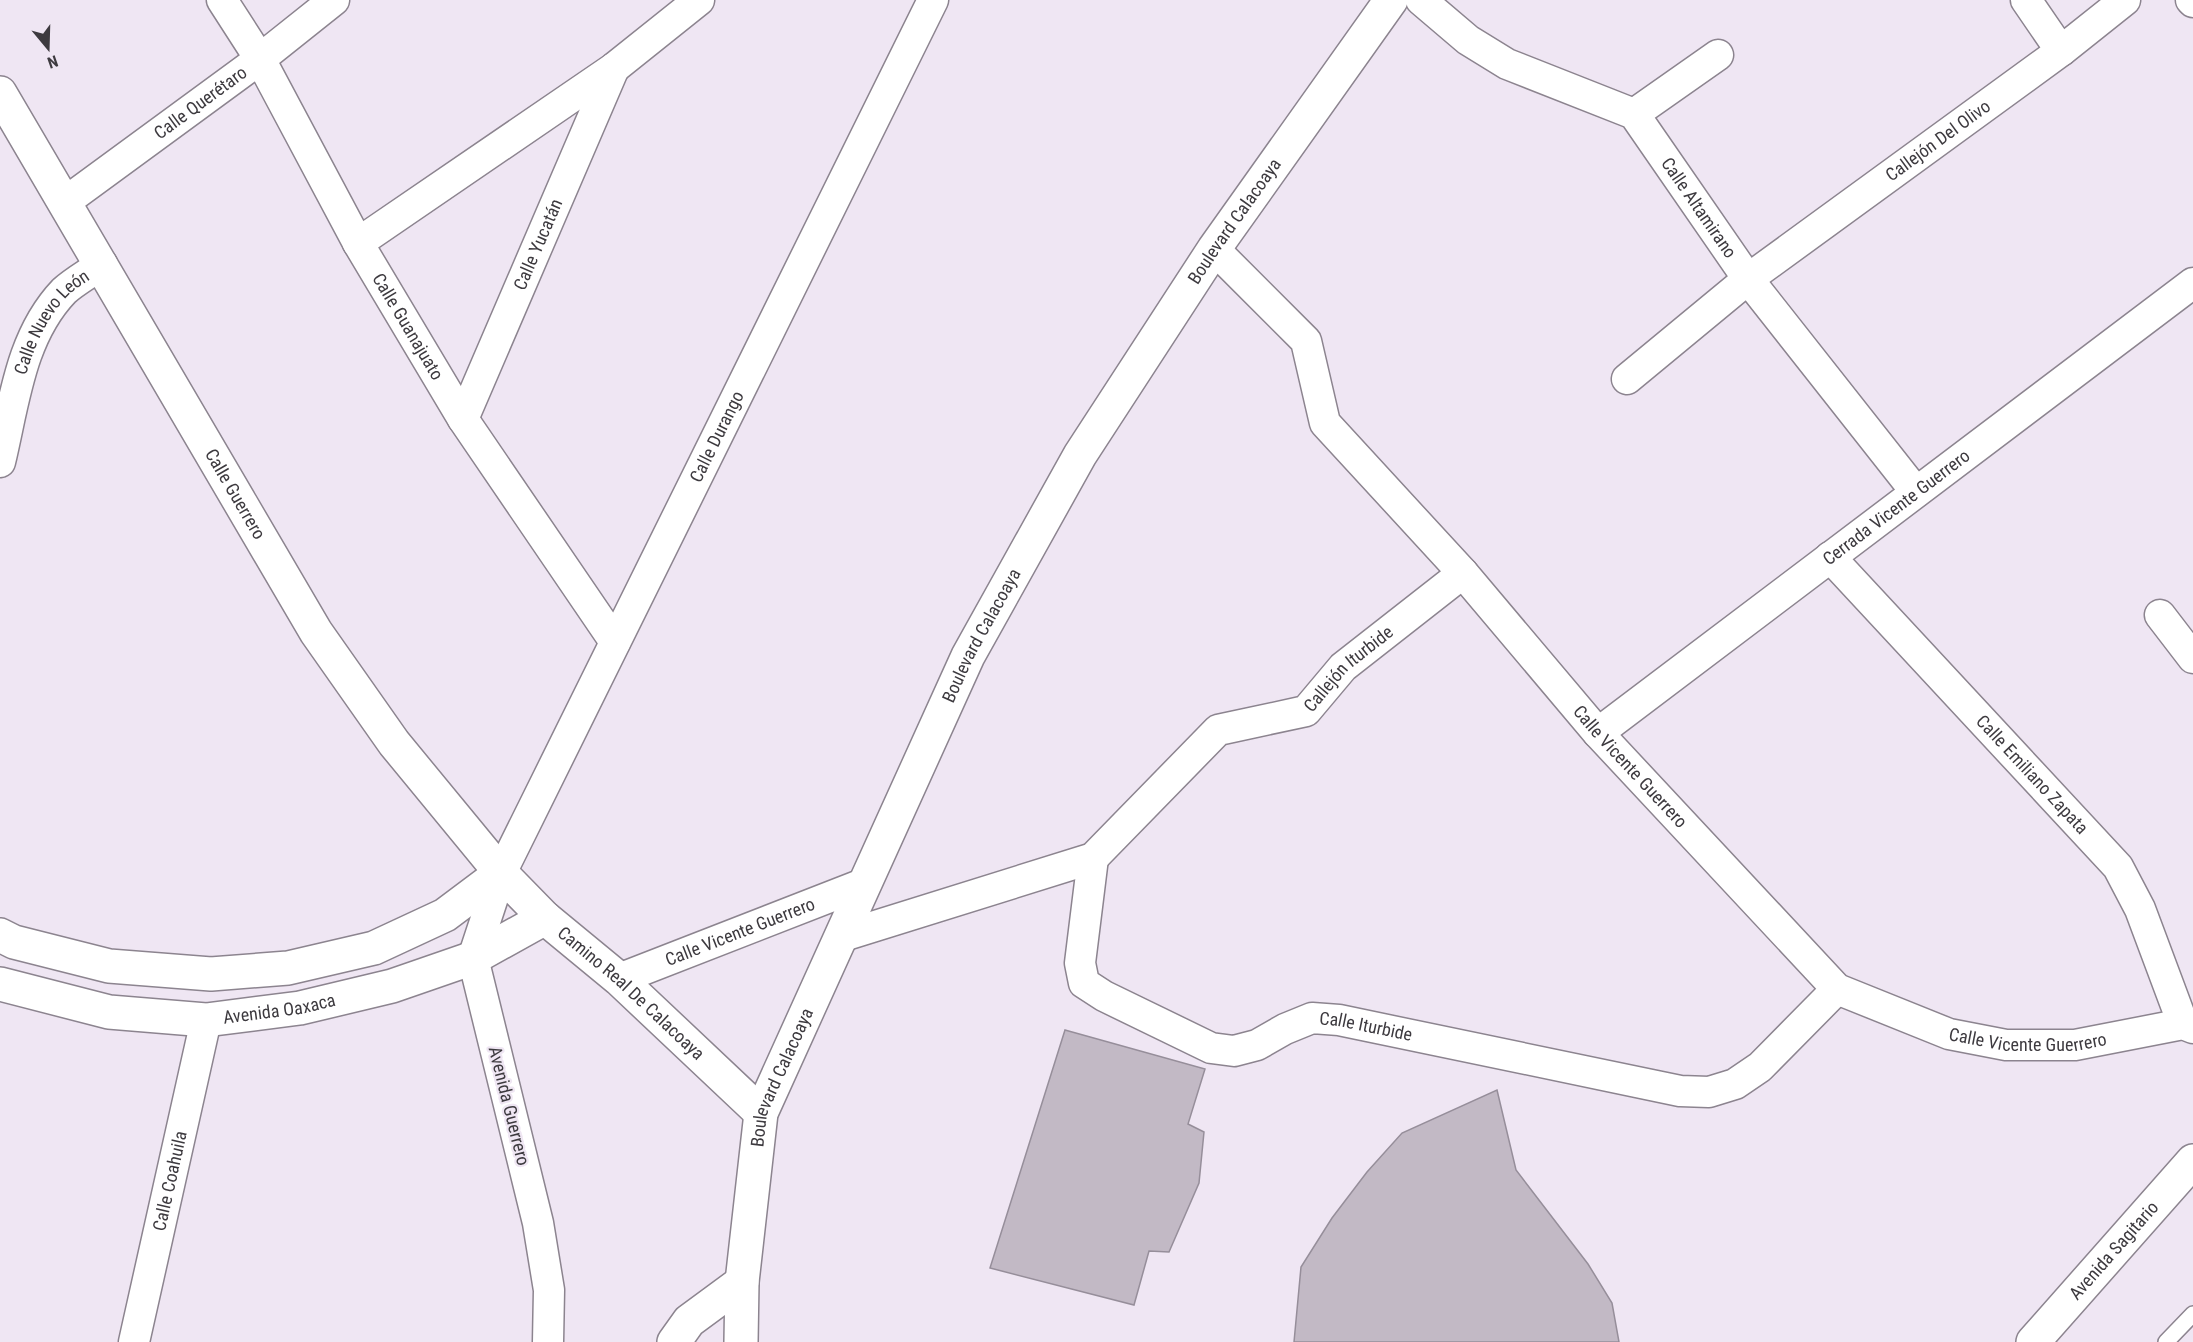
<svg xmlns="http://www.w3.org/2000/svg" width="2193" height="1342" viewBox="0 0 2193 1342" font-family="'Roboto Condensed',sans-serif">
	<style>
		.building { fill: #c2b9c5; stroke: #968e9a; stroke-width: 1.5 }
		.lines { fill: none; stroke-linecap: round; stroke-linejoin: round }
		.lane-casing { stroke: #8c848f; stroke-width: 18 }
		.street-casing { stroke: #8c848f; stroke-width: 33 }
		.secondary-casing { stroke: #8c848f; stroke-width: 36 }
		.lane { stroke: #fff; stroke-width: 15 }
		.street { stroke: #fff; stroke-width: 30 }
		.secondary { stroke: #fff; stroke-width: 33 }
		.labels { text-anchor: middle; stroke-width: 4.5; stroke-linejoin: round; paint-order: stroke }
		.street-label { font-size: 18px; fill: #3d3a3f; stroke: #efe6f3 }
	</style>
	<rect width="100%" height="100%" fill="#efe6f3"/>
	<g class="building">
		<polygon points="1065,1030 1205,1069 1188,1124 1204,1132 1199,1183 1169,1252 1149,1251 1134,1305 990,1268"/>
		<polygon points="1497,1090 1516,1170 1588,1264 1612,1303 1619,1342 1294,1342 1301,1267 1332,1218 1367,1172 1402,1133"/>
	</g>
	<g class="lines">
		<defs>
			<polyline id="lane" points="2166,1342 2193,1314"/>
			<g id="street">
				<path id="s1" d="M222,0L260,59L358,243L463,419L615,642"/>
				<path id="s2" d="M1421,0L1468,40L1507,64L1634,114L1748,279L1916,492"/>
				<polyline points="2026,0 2061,51"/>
				<polyline points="2191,0 2193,2"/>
				<polyline points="1634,114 1718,55"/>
				<path id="s3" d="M65,202L260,59L334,0"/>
				<polyline points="358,243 614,68 699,0"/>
				<path id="s4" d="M1214,249L1306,341L1325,423L1463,573L1598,733L1837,989L1949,1034L2006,1045H2075L2183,1024L2193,1028"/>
				<path id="s5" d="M1627,379L1748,279L2061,51L2125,0"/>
				<path id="s6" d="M463,419L614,68"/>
				<path id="s7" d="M0,462C14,404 20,337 64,291C75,281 90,273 102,264"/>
				<path id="s8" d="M1830,557L2118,867L2140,909L2183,1024"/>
				<polyline points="2160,615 2193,658"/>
				<path id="s9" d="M1598,733L2193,283"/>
				<path id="s10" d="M1093,858L1080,963L1084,983L1104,996L1211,1048L1234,1051L1257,1045L1285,1029L1312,1018L1339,1020L1680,1091L1709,1092L1735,1084L1760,1067L1837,989"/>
				<path id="s11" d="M840,937L1093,858L1218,730L1306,711L1343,667L1463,573"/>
				<path id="s12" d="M619,979L863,884"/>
				<path id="s13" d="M134,1342L206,1020"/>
				<path id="s14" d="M548,1342L549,1290L538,1223L473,958L501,873L933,0"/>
			</g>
			<g id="secondary">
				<path id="s15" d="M0,93L316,632L394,743L501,873L545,918L619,979L761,1113"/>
				<polyline points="0,935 14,942 109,966 211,974 288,968 374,948 445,915 501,873"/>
				<path id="s16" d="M0,984L109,1012L206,1020L300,1008L392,986L473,958L545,918"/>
				<polyline points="674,1342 689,1321 742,1282"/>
				<path id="s17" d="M741,1342L742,1282L761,1113L968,656L1080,455L1214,249L1391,0"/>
				<path id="s18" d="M2033,1342L2193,1161"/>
			</g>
		</defs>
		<use href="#lane" class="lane-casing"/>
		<use href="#street" class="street-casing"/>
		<use href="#secondary" class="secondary-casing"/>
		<use href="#lane" class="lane"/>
		<use href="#street" class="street"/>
		<use href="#secondary" class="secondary"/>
	</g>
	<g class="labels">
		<g class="street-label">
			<text dy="6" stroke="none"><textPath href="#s3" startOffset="168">Calle Querétaro</textPath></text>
			<text dy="6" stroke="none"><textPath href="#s5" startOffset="392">Callejón Del Olivo</textPath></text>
			<text dy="6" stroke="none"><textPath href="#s2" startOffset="358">Calle Altamirano</textPath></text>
			<text dy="6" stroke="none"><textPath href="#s17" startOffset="1242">Boulevard Calacoaya</textPath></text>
			<text dy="6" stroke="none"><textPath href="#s6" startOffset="190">Calle Yucatán</textPath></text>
			<text dy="6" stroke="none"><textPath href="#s7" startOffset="152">Calle Nuevo León</textPath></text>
			<text dy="6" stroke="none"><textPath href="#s1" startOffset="376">Calle Guanajuato</textPath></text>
			<text dy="6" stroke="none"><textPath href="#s14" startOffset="969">Calle Durango</textPath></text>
			<text dy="6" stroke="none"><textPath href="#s15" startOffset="465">Calle Guerrero</textPath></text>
			<text dy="6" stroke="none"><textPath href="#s9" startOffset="374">Cerrada Vicente Guerrero</textPath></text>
			<text dy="6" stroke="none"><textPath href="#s17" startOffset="756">Boulevard Calacoaya</textPath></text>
			<text dy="6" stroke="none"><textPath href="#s11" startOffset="594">Callejón Iturbide</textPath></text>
			<text dy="6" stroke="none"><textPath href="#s4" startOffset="674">Calle Vicente Guerrero</textPath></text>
			<text dy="6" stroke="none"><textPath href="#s8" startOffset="297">Calle Emiliano Zapata</textPath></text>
			<text dy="6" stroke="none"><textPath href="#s12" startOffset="130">Calle Vicente Guerrero</textPath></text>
			<text dy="6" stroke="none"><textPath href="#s15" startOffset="1106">Camino Real De Calacoaya</textPath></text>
			<text dy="6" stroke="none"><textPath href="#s16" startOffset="284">Avenida Oaxaca</textPath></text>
			<text dy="6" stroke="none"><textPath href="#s10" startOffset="432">Calle Iturbide</textPath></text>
			<text dy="6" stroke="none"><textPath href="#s4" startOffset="1178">Calle Vicente Guerrero</textPath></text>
			<text dy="6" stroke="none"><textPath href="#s17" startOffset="270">Boulevard Calacoaya</textPath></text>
			<text transform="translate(509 1106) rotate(76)" y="6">Avenida Guerrero</text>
			<text dy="6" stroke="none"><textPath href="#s13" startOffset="165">Calle Coahuila</textPath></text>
			<text dy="6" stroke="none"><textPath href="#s18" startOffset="122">Avenida Sagitario</textPath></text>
		</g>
	</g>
	<g transform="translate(48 48) rotate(161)" stroke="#efe6f3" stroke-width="4.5" paint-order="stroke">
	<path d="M0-4.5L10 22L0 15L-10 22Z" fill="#3d3a3f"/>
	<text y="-9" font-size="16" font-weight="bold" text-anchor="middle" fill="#3d3a3f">N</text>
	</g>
</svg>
